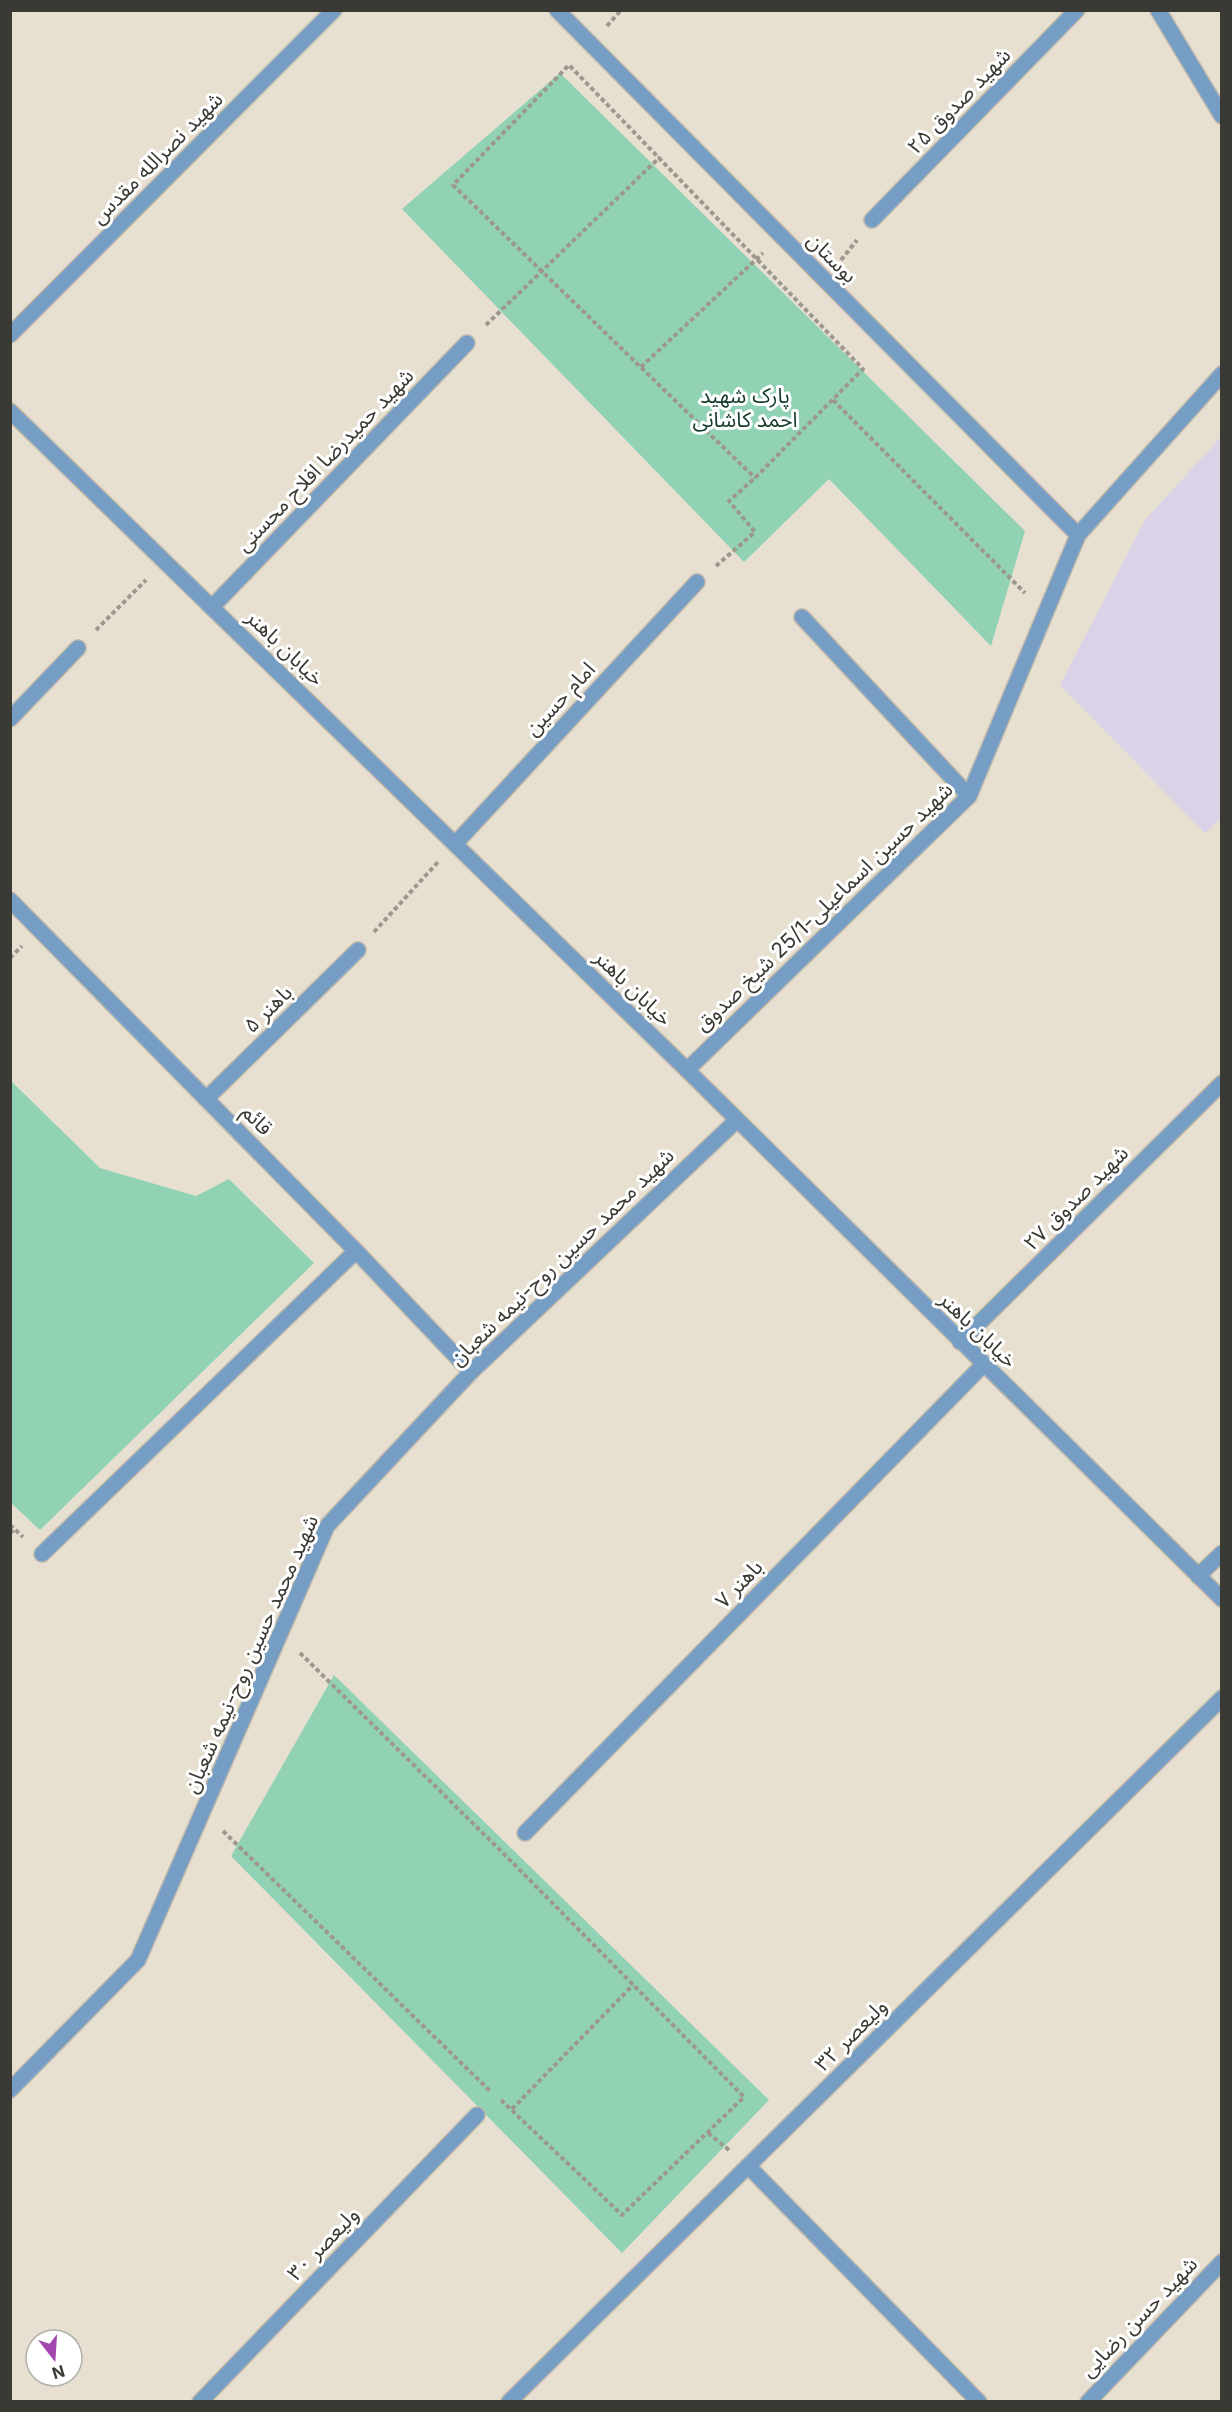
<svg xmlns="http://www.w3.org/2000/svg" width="1232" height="2412" viewBox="0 0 1232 2412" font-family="Inter,'Noto Sans Arabic',sans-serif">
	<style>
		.education { fill: #dad3e8 }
		.green { fill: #92d2b4 }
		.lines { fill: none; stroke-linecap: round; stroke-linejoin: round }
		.minor-casing { stroke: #c1bbae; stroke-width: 18 }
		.tertiary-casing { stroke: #c1bbae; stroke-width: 18 }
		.path { stroke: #9d988d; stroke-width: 4; stroke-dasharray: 4.5 3; stroke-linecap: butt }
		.minor { stroke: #769dc3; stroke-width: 15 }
		.tertiary { stroke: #769dc3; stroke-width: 15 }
		.labels { text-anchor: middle; stroke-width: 6; stroke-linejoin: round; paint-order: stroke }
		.street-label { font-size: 21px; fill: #3b3933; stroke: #fff }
		.park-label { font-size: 21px; fill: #153b2b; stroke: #fff }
	</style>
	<rect width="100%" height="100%" fill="#e7e0d1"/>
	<polygon class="education" points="1221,437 1222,817 1205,833 1060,685 1145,520"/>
	<g class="green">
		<polygon points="560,73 1025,531 991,646 829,479 744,562 402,209"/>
		<polygon points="10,1080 100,1168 196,1196 229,1179 314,1263 40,1530 11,1503"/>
		<polygon points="334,1675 769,2100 622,2253 231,1856"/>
	</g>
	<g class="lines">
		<defs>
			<g id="minor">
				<polyline points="557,10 1078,535"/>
				<polyline points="872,220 1077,10"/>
				<polyline points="10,335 334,10"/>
				<polyline points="10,411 687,1070 1222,1599"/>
				<polyline points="213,606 467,343"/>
				<polyline points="802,617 969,796"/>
				<polyline points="10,719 78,648"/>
				<polyline points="455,844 697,582"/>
				<polyline points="10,900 356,1251 471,1372"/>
				<polyline points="687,1070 969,796 1078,535 1222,374"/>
				<polyline points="206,1099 358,950"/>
				<polyline points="960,1342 1222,1083"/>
				<polyline points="42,1554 356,1251"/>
				<polyline points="1198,1576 1222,1553"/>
				<polyline points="525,1833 984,1364"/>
				<polyline points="10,2090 138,1960 327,1526 471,1372 736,1121"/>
				<polyline points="748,2166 979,2402"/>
				<polyline points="200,2402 477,2115"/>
				<polyline points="509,2402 1222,1698"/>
				<polyline points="1088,2402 1222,2262"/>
			</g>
			<polyline id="tertiary" points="1158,10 1222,116"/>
		</defs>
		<use href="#minor" class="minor-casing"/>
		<use href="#tertiary" class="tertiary-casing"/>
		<g class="path">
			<polyline points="607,26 621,10"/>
			<polyline points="841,260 857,240"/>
			<polyline points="486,325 660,157"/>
			<polyline points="641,367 763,253"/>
			<polyline points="833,400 1025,593"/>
			<polyline points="716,566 755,532 729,501 755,478 863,369 569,65 453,185 755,478"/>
			<polyline points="96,630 146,580"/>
			<polyline points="374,932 438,862"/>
			<polyline points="10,958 22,946"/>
			<polyline points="10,1525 23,1537"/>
			<polyline points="10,1533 15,1529"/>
			<polyline points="300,1653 503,1853 744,2097 622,2215 501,2100"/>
			<polyline points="223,1831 490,2091"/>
			<polyline points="512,2109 633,1985"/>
			<polyline points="708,2133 729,2150"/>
		</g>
		<use href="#minor" class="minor"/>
		<use href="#tertiary" class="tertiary"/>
	</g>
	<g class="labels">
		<g class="street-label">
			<text transform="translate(959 101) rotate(-46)" y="7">شهید صدوق ۲۵</text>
			<text transform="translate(157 158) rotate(-45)" y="7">شهید نصرالله مقدس</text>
			<text transform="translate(832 258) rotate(45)" y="7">بوستان</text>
			<text transform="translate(325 460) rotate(-46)" y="7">شهید حمیدرضا افلاح محسنی</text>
			<text transform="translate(285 648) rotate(44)" y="7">خیابان باهنر</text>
			<text transform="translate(560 699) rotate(-47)" y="7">امام حسین</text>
			<text transform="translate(824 907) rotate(-44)" y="7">شهید حسین اسماعیلی-25/1 شیخ صدوق</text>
			<text transform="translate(633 988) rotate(44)" y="7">خیابان باهنر</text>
			<text transform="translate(268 1009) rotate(-44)" y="7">باهنر ۵</text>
			<text transform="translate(257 1120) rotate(45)" y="7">قائم</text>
			<text transform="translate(1076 1198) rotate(-45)" y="7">شهید صدوق ۲۷</text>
			<text transform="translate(562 1257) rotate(-44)" y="7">شهید محمد حسین روح-نیمه شعبان</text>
			<text transform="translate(978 1330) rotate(44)" y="7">خیابان باهنر</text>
			<text transform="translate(739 1584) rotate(-46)" y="7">باهنر ۷</text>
			<text transform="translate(251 1654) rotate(-66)" y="7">شهید محمد حسین روح-نیمه شعبان</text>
			<text transform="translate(851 2035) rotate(-45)" y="7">ولیعصر ۳۲</text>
			<text transform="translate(323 2244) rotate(-46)" y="7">ولیعصر ۳۰</text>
			<text transform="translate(1139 2317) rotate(-46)" y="7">شهید حسن رضایی</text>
		</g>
		<g class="park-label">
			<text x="745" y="403">پارک شهید<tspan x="745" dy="24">احمد کاشانی</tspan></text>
		</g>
	</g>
	<rect width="1232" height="2412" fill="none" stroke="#3b3933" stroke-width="24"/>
	<g transform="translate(54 2358) rotate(163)"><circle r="28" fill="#ffffff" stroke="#b1b0ad" stroke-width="1.5"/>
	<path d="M0-4.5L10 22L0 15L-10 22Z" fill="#a346af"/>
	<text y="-9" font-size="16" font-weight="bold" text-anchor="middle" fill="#3b3933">N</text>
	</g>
</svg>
